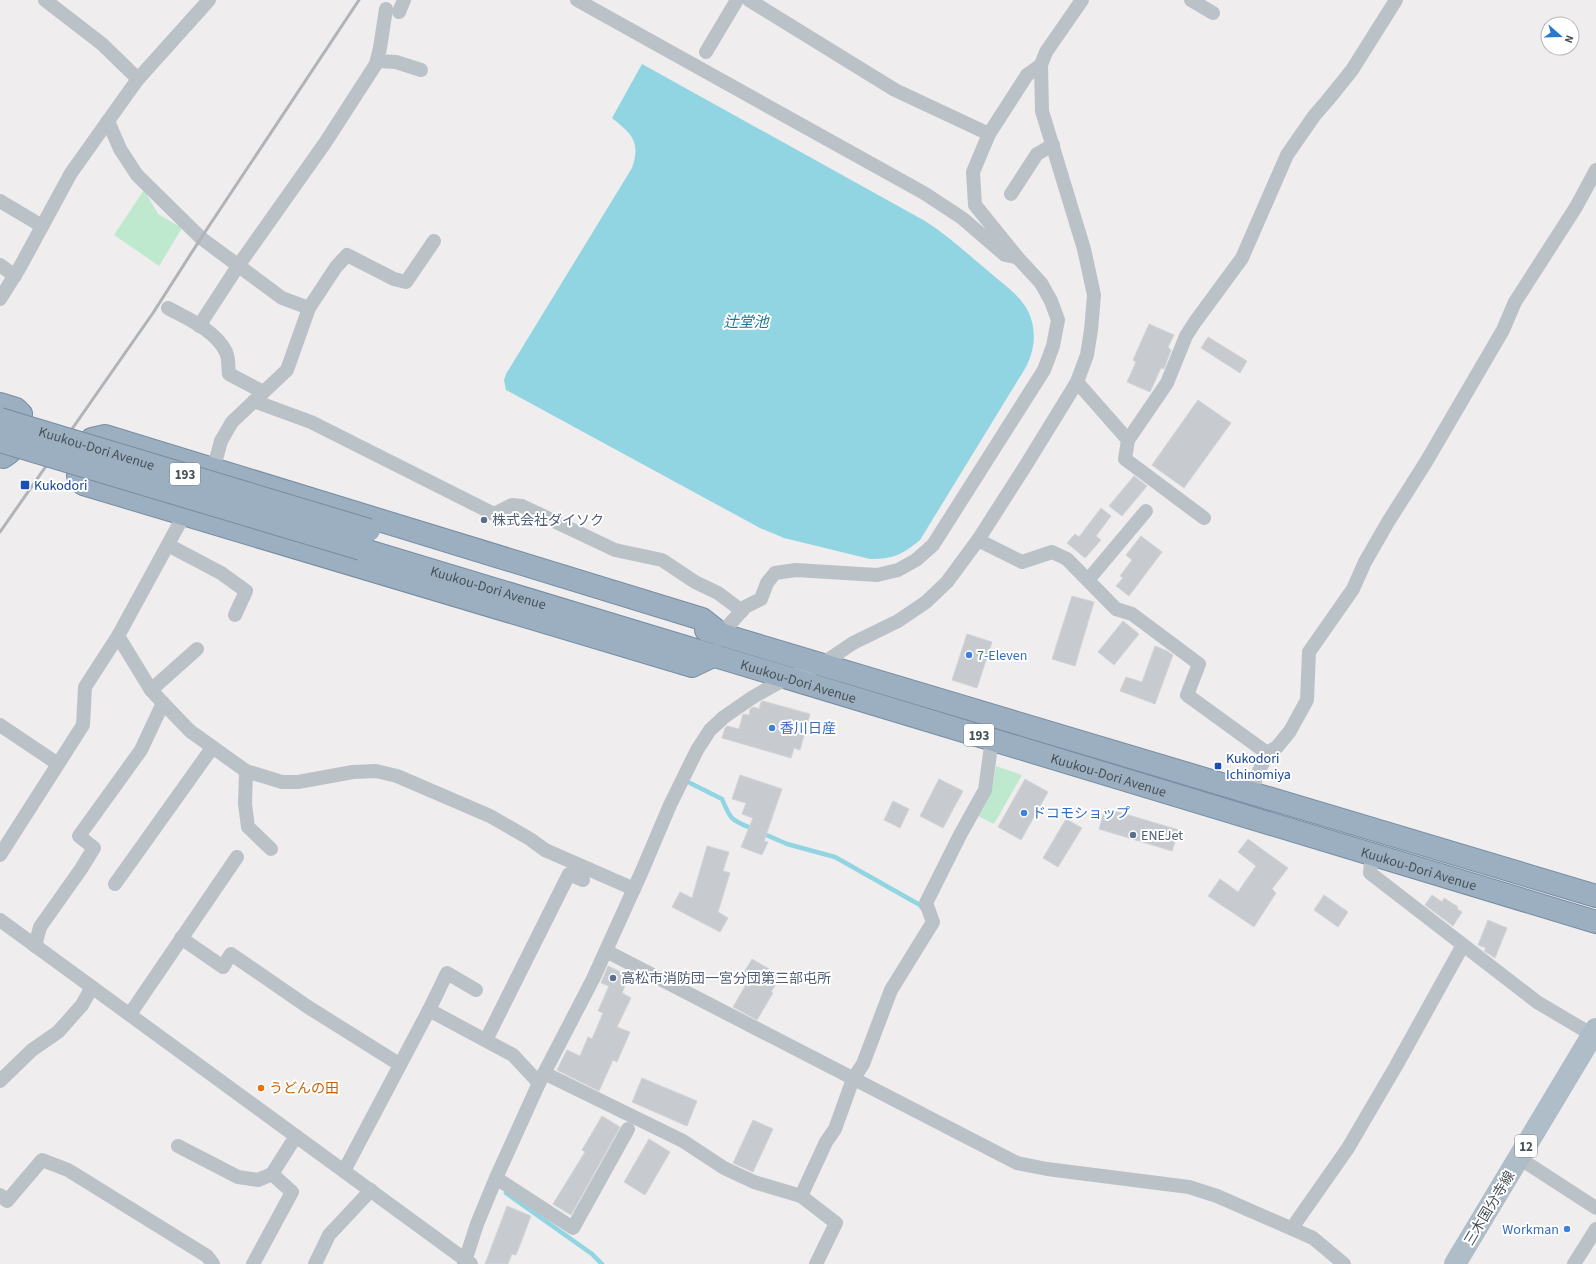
<svg xmlns="http://www.w3.org/2000/svg" width="1596" height="1264" viewBox="0 0 1596 1264" font-family="'Source Sans 3','Noto Sans JP',sans-serif">
	<style>
		.green { fill: #bfe9ce }
		.water { fill: #91d4e2 }
		.lines { fill: none; stroke-linecap: round; stroke-linejoin: round }
		.stream { stroke: #91d4e2; stroke-width: 4.5 }
		.building { fill: #c7cacf; stroke: #d2d4d8 }
		.trunk-casing { stroke: #758ca3; stroke-width: 24 }
		.minor { stroke: #bac2c8; stroke-width: 14 }
		.primary { stroke: #afbdc9; stroke-width: 22 }
		.trunk { stroke: #9cafc0; stroke-width: 22 }
		.rail { stroke: #b0b3b7; stroke-width: 3 }
		.trunk-bridge-casing { stroke: #758ca3; stroke-width: 24; stroke-linecap: butt }
		.trunk-bridge { stroke: #9cafc0; stroke-width: 22 }
		.transit-dot { fill: #1a4fb4; stroke: #fff; stroke-width: 1.5 }
		.service-dot { fill: #5c6f8a; stroke: #fff; stroke-width: 1.5 }
		.shop-dot { fill: #3f7fe0; stroke: #fff; stroke-width: 1.5 }
		.food-dot { fill: #e8710a; stroke: #fff; stroke-width: 1.5 }
		.labels { text-anchor: middle; stroke-width: 4; stroke-linejoin: round; paint-order: stroke }
		.shield { fill: #fff; stroke: #7e858a; stroke-width: 1 }
		.shield-label { font-size: 13px; font-weight: bold; fill: #475158 }
		.street-label { font-size: 14px; fill: #475158; stroke: #fff }
		.transit-label { font-size: 14px; fill: #164399; stroke: #fff; text-anchor: start }
		.service-label { font-size: 14px; fill: #4e5e75; stroke: #fff; text-anchor: start }
		.shop-label { font-size: 14px; fill: #366cbe; stroke: #fff; text-anchor: start }
		.food-label { font-size: 14px; fill: #c56008; stroke: #fff; text-anchor: start }
		.water-label { font-size: 15px; font-style: italic; fill: #1a7c90; stroke: #fff }
	</style>
	<rect width="100%" height="100%" fill="#efeded"/>
	<g class="green">
		<polygon points="144,190 158,214 182,228 159,266 114,235"/>
		<polygon points="996,766 1022,775 994,824 976,815 992,789"/>
	</g>
	<path class="water" d="M642,64L925,221C950,237 971,257 994,276C1006,286 1021,297 1028,311C1037,330 1035,349 1026,367L920,540C902,555 893,559 870,559L784,538L760,528L506,390L504,380L506,374L632,168C641,142 632,134 612,118Z"/>
	<g class="lines">
		<g class="stream">
			<path d="M690,783L722,799C731,821 732,820 753,829"/>
			<polyline points="762,833 787,844 835,857 920,905 922,908"/>
			<polyline points="506,1193 592,1254 602,1264"/>
		</g>
	</g>
	<g class="building">
		<polygon points="1149,324 1174,335 1168,347 1171,350 1164,369 1161,368 1150,392 1127,382 1136,362 1133,360"/>
		<polygon points="1208,337 1247,361 1240,373 1201,348"/>
		<polygon points="1198,400 1231,423 1184,488 1152,465"/>
		<polygon points="1134,476 1147,486 1122,516 1109,506"/>
		<polygon points="1101,508 1111,516 1096,536 1101,540 1085,558 1067,543 1075,534 1079,537"/>
		<polygon points="1141,536 1162,552 1129,596 1116,586 1123,578 1120,576 1132,560 1126,555"/>
		<polygon points="1072,596 1094,602 1075,666 1052,659"/>
		<polygon points="1123,621 1139,634 1114,665 1098,652"/>
		<polygon points="967,634 992,642 977,688 952,680"/>
		<polygon points="1155,646 1167,651 1173,655 1155,704 1120,691 1126,677 1142,682"/>
		<polygon points="763,701 810,714 800,750 794,748 791,758 722,738 725,728 727,726 739,729 743,714 749,715 750,709 754,707 759,709 761,702"/>
		<polygon points="740,775 782,789 764,841 768,842 762,855 741,847 753,818 742,814 746,803 732,799"/>
		<polygon points="939,779 963,791 943,828 920,816"/>
		<polygon points="1025,779 1048,792 1021,840 998,827"/>
		<polygon points="893,801 909,809 900,828 884,820"/>
		<polygon points="1105,808 1179,830 1172,851 1099,829"/>
		<polygon points="1066,819 1082,828 1058,867 1043,858"/>
		<polygon points="1248,839 1288,868 1272,889 1276,893 1254,927 1208,896 1220,879 1238,892 1256,866 1238,852"/>
		<polygon points="707,846 729,852 723,871 730,873 718,912 728,918 720,932 672,907 680,892 692,898"/>
		<polygon points="1324,895 1348,912 1338,927 1314,910"/>
		<polygon points="1432,895 1442,902 1444,898 1458,907 1457,909 1462,912 1453,926 1425,905"/>
		<polygon points="1488,920 1507,928 1495,958 1484,951 1486,948 1478,945"/>
		<polygon points="752,959 781,976 771,992 773,993 757,1020 733,1007 751,976 744,972"/>
		<polygon points="608,966 629,976 622,993 631,998 617,1027 630,1032 617,1062 613,1060 599,1091 557,1070 567,1050 580,1056 588,1037 592,1039 603,1013 598,1011 609,986 601,983"/>
		<polygon points="642,1078 697,1101 687,1126 632,1102"/>
		<polygon points="602,1116 620,1127 571,1215 553,1204 585,1152 582,1150"/>
		<polygon points="753,1120 773,1129 753,1172 733,1163"/>
		<polygon points="649,1139 670,1152 645,1195 624,1182"/>
		<polygon points="507,1206 531,1216 520,1245 516,1255 512,1254 508,1264 485,1264"/>
	</g>
	<g class="lines">
		<defs>
			<g id="trunk">
				<polyline points="0,404 16,409 21,414 10,452 3,457 0,456"/>
				<path id="s1" d="M361,549L1596,922"/>
				<polyline points="706,630 1596,896"/>
				<polyline points="715,655 692,666 83,484 78,476 92,439 105,436 702,619 721,634"/>
			</g>
		</defs>
		<use href="#trunk" class="trunk-casing"/>
		<g class="minor">
			<polyline points="45,0 102,44 138,79"/>
			<polyline points="577,0 924,193 962,218 1005,255 1015,257"/>
			<polyline points="749,0 895,90 989,134"/>
			<polyline points="1191,0 1213,13"/>
			<polyline points="399,12 404,0"/>
			<polyline points="706,52 737,0"/>
			<polyline points="377,61 396,62 421,70"/>
			<polyline points="108,121 120,149 137,175 201,238 282,298 309,308"/>
			<polyline points="1011,194 1037,154 1053,145"/>
			<polyline points="0,201 42,226"/>
			<polyline points="0,265 15,276"/>
			<polyline points="0,299 20,267 71,173 108,121 138,79 209,0"/>
			<path d="M168,308C188,319 215,330 226,352C229,358 228,367 229,374L263,392"/>
			<polyline points="199,326 238,266 325,143 376,64 380,48 386,9"/>
			<polyline points="1077,382 1128,440"/>
			<polyline points="254,401 311,422 494,514 512,505 522,506 615,550 662,560 695,582 718,593 742,611"/>
			<polyline points="213,470 221,441 232,422 287,370 309,308 336,267 347,255 394,279 406,282 434,241"/>
			<polyline points="1204,518 1125,459 1128,440 1167,383 1186,336 1195,322 1242,258 1287,155 1314,116 1327,101 1352,70 1396,0"/>
			<polyline points="978,540 1022,562 1052,552 1067,559 1116,609 1132,614 1199,664 1187,695 1267,753 1250,792"/>
			<polyline points="168,545 221,573 246,591 235,615"/>
			<polyline points="1088,580 1146,511"/>
			<polyline points="721,634 745,607 761,599 767,583 775,573 796,570 877,575 898,570 916,560 933,545 1044,370 1053,346 1058,320 1051,301 1041,283 1018,258 975,205 973,172 989,134 1027,75 1041,65"/>
			<polyline points="118,636 151,690 163,703 190,731 246,771 282,782 298,782 353,772 376,771 397,776 490,816 530,839 545,850 634,889"/>
			<polyline points="151,690 197,649"/>
			<polyline points="0,725 58,764"/>
			<polyline points="1267,753 1277,747 1290,731 1307,700 1309,652 1353,589 1365,562 1388,522 1426,462 1503,330 1515,302 1576,207 1596,170"/>
			<polyline points="246,771 245,804 248,827 271,849"/>
			<polyline points="1372,854 1370,873 1537,1002 1596,1037"/>
			<polyline points="0,855 83,725 85,687 118,636 184,515"/>
			<polyline points="115,884 212,748"/>
			<polyline points="0,920 471,1264"/>
			<polyline points="181,938 223,967 231,954 308,1007 399,1064"/>
			<polyline points="35,946 40,927 81,869 94,848 79,836 141,750 163,703"/>
			<polyline points="606,951 1017,1163 1047,1169 1189,1187 1217,1196 1313,1238 1344,1264"/>
			<polyline points="429,1010 513,1055 539,1083"/>
			<polyline points="130,1014 237,857"/>
			<polyline points="486,1040 569,874 583,880"/>
			<polyline points="544,1073 683,1141 724,1168 754,1182 801,1196 836,1223 816,1264"/>
			<polyline points="0,1081 32,1050 58,1032 82,1005 92,987"/>
			<polyline points="178,1146 238,1177 258,1180 272,1174 292,1192 253,1264"/>
			<polyline points="1519,1158 1596,1208"/>
			<polyline points="344,1171 429,1010 447,973 476,990"/>
			<polyline points="272,1174 296,1136"/>
			<polyline points="496,1178 573,1228 628,1129"/>
			<polyline points="0,1195 7,1201 42,1160 68,1170 207,1256 213,1264"/>
			<polyline points="801,1196 826,1142 835,1129 853,1079 863,1064 891,990 933,922 926,903 960,835 985,790 992,739"/>
			<polyline points="1292,1228 1348,1148 1396,1066 1463,945"/>
			<polyline points="315,1264 329,1235 371,1190"/>
			<polyline points="464,1264 477,1224 496,1178 539,1083 593,979 642,871 670,805 697,750 710,730 724,717 753,697 778,683 822,664 853,643 898,621 926,602 947,582 978,540 1026,465 1077,382 1087,355 1091,330 1094,295 1084,249 1042,111 1041,65 1046,52 1082,0"/>
			<polyline points="1574,1264 1596,1229"/>
		</g>
		<polyline class="primary" points="1455,1264 1596,1029"/>
		<use href="#trunk" class="trunk"/>
		<polyline class="rail" points="0,532 153,313 201,238 359,0"/>
		<defs>
			<g id="trunk-bridge">
				<path id="s2" d="M0,419L369,530"/>
				<polyline points="0,441 361,549"/>
			</g>
		</defs>
		<use href="#trunk-bridge" class="trunk-bridge-casing"/>
		<use href="#trunk-bridge" class="trunk-bridge"/>
	</g>
	<g class="transit-dot">
		<rect x="20" y="480" width="10" height="10" rx="2"/>
		<rect x="1214" y="762" width="8" height="8" rx="2"/>
	</g>
	<g class="service-dot">
		<circle cx="484" cy="520" r="4"/>
		<circle cx="1133" cy="835" r="4"/>
		<circle cx="613" cy="978" r="4"/>
	</g>
	<g class="shop-dot">
		<circle cx="969" cy="655" r="4"/>
		<circle cx="772" cy="728" r="4"/>
		<circle cx="1024" cy="813" r="4"/>
		<circle cx="1567" cy="1229" r="4"/>
	</g>
	<circle class="food-dot" cx="261" cy="1088" r="4"/>
	<g class="labels">
		<g class="shield">
			<rect x="170" y="463" width="30" height="22" rx="3"/>
			<rect x="964" y="724" width="30" height="22" rx="3"/>
			<rect x="1515" y="1135" width="22" height="22" rx="3"/>
		</g>
		<g class="shield-label">
			<text x="185" y="479">193</text>
			<text x="979" y="740">193</text>
			<text x="1526" y="1151">12</text>
		</g>
		<g class="street-label">
			<text dy="5" stroke="none"><textPath href="#s2" startOffset="101">Kuukou-Dori Avenue</textPath></text>
			<text dy="5" stroke="none"><textPath href="#s1" startOffset="133">Kuukou-Dori Avenue</textPath></text>
			<text dy="5" stroke="none"><textPath href="#s1" startOffset="457">Kuukou-Dori Avenue</textPath></text>
			<text dy="5" stroke="none"><textPath href="#s1" startOffset="781">Kuukou-Dori Avenue</textPath></text>
			<text dy="5" stroke="none"><textPath href="#s1" startOffset="1105">Kuukou-Dori Avenue</textPath></text>
			<text transform="translate(1489 1208) rotate(-59)" y="5">三木国分寺線</text>
		</g>
		<g class="transit-label">
			<text x="34" y="490">Kukodori</text>
			<text x="1226" y="763">Kukodori<tspan x="1226" dy="16">Ichinomiya</tspan></text>
		</g>
		<g class="service-label">
			<text x="492" y="525">株式会社ダイソク</text>
			<text x="1141" y="840">ENEJet</text>
			<text x="621" y="983">高松市消防団一宮分団第三部屯所</text>
		</g>
		<g class="shop-label">
			<text x="977" y="660">7-Eleven</text>
			<text x="780" y="733">香川日産</text>
			<text x="1032" y="818">ドコモショップ</text>
			<text x="1559" y="1234" text-anchor="end">Workman</text>
		</g>
		<g class="food-label">
			<text x="269" y="1093">うどんの田</text>
		</g>
		<g class="water-label">
			<text x="746" y="327">辻堂池</text>
		</g>
	</g>
	<g transform="translate(1560 36) rotate(110)"><circle r="19" fill="#ffffff" stroke="#b5b9bc"/>
	<path d="M0-3L7 15L0 10L-7 15Z" fill="#2c77cb"/>
	<text y="-6" font-size="11" font-weight="bold" text-anchor="middle" fill="#475158">N</text>
	</g>
</svg>
